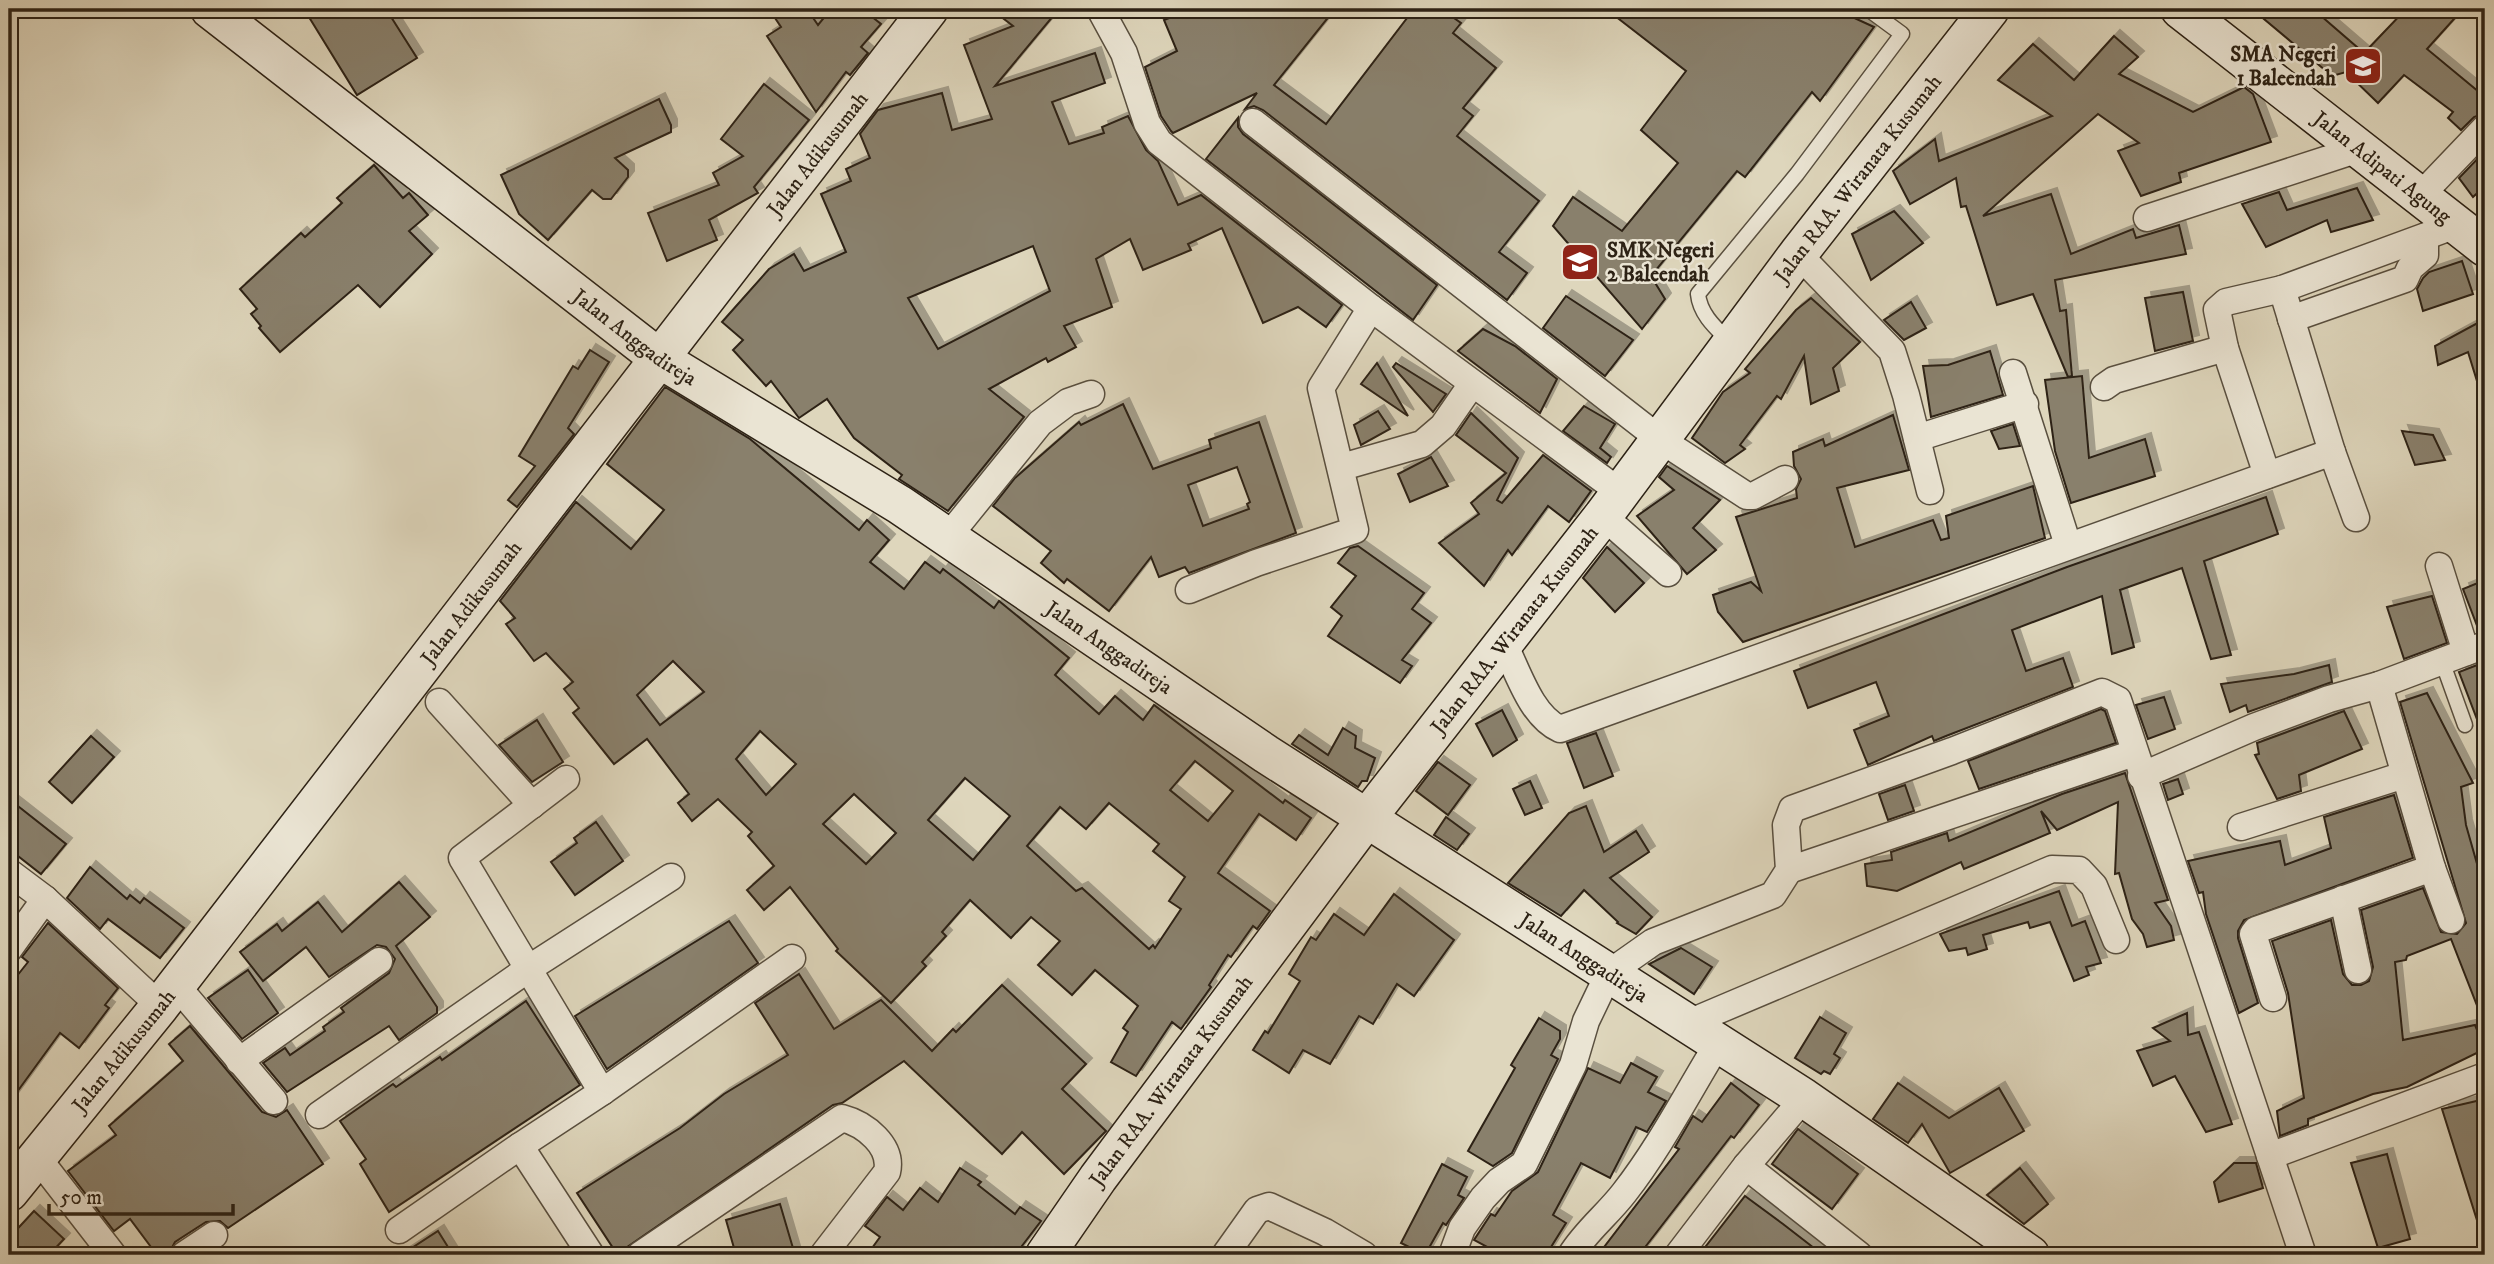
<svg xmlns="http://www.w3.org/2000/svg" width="2494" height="1264" viewBox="0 0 2494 1264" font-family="'IM FELL DW Pica',serif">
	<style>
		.building { fill: #89806c; stroke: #2d2215; stroke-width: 2; fill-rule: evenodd; filter: url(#shadow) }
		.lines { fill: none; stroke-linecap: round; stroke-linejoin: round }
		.service-casing { stroke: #594f3f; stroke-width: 17 }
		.minor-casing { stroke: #594f3f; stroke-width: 29 }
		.secondary-casing { stroke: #2d2215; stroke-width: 41 }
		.service { stroke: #eae4d3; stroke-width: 14 }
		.minor { stroke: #eae4d3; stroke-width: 26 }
		.secondary { stroke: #eae4d3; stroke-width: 38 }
		.labels { text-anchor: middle; stroke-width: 5; stroke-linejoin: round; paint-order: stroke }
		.poi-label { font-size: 21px; font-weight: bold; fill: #2d2215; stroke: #eae4d3; text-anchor: end }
		.street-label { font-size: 21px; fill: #2d2215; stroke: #eae4d3 }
	</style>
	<defs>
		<filter id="shadow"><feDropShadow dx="6" dy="-6" stdDeviation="0" flood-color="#0004"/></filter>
	</defs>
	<rect width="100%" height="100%" fill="#ded6bc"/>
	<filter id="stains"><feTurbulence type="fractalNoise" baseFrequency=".00286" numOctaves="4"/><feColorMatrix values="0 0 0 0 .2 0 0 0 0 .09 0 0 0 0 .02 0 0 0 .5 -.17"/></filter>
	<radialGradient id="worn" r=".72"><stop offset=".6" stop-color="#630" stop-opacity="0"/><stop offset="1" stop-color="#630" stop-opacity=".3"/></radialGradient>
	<g class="building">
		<polygon points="304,9 386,9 417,58 357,95"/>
		<polygon points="769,9 807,9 818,25 831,9 862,9 881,24 861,47 868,53 850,75 846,72 816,112 767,36 781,27"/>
		<path d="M991,9H1059L995,86L1095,53L1105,83L1052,102L1069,144L1104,133L1102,127L1128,116L1146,150L1158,161L1178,205L1201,195L1342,305L1326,327L1298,307L1263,323L1222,228L1188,244L1191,250L1143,270L1130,239L1096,259L1112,307L1064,326L1076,347L1048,362L1046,358L989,389L1024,417L948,511L899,479L902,475L854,438L827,399L799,418L771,381L766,386L733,350L743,340L722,322L769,269L794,254L804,271L846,252L821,194L851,181L846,169L870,158L860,134L878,110L942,93L952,130L992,119L964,45L1013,26ZM1033,246L1050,291L938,349L908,298Z"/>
		<polygon points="1192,9 1335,9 1274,85 1326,124 1414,9 1441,9 1461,23 1453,33 1496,68 1463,108 1473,116 1457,136 1539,201 1499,252 1527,273 1507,300 1263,110 1254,106 1245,109 1257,93 1173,133 1171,131 1161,116 1145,67 1177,51 1164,20"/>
		<polygon points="1606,9 1835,9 1874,27 1820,101 1812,92 1745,177 1737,171 1651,276 1665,299 1642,329 1553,226 1573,197 1622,231 1678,163 1641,130 1686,71"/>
		<polygon points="2252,9 2313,9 2364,53 2406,9 2463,9 2427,49 2485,97 2485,113 2474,117 2461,130 2448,118 2453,112 2404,75 2378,103 2346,72 2332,76"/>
		<polygon points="2114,36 2138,57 2119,74 2193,112 2244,87 2253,94 2271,142 2179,173 2181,182 2141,196 2118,151 2139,143 2098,114 1983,216 2051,194 2071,254 2133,229 2136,238 2179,225 2186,254 2055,280 2060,311 2066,310 2072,376 2068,377 2033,294 1997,305 1966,206 1961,207 1956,178 1910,204 1893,171 1935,139 1939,161 2052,116 1998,80 2033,44 2074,80"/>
		<polygon points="764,84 809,120 754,187 758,193 709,220 717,240 667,261 648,213 719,185 713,173 743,156 721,139"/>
		<polygon points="659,99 671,125 671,132 615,158 628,170 628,177 611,199 603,199 592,190 548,240 519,214 501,175"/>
		<polygon points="1238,118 1238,127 1243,134 1437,285 1413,320 1206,159"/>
		<polygon points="2485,151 2485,186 2473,197 2459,178"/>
		<polygon points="374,165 403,198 409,193 428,215 409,231 432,254 380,307 358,285 280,352 259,328 261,326 251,314 257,309 240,289 301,233 305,237 342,203 337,198"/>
		<polygon points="2357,188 2373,220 2331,232 2327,220 2266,247 2242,204 2279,192 2287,210"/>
		<polygon points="1894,211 1923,243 1871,280 1852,234"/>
		<polygon points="2462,261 2473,294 2423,311 2417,289 2423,278 2429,272"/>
		<polygon points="2183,292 2193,341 2155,351 2145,298"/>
		<polygon points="1566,296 1633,340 1605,376 1543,328"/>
		<polygon points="1811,298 1860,342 1833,368 1839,391 1811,404 1804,356 1781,399 1777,396 1740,445 1745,449 1725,463 1692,438 1723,392 1750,373 1745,369 1796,310"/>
		<polygon points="1911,302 1926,328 1904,340 1884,320"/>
		<polygon points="2485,319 2485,393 2481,394 2468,352 2438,365 2435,346"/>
		<polygon points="1483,329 1515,346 1557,379 1540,413 1458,351"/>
		<polygon points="590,350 609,362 568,428 574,434 517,507 508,500 535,466 519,456 573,366 578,369"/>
		<polygon points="1990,351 2003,395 1931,417 1923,366 1948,365"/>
		<polygon points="1377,363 1408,416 1361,384"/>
		<polygon points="1396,363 1446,394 1433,412 1393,367"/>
		<polygon points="2082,376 2089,458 2145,439 2155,476 2071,503 2055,451 2045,380"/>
		<path d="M665,387L750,439L859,530L867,520L889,540L870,562L904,589L925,562L940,573L943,569L994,608L999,601L1069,658L1055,675L1099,714L1115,696L1143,720L1154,705L1283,803L1285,800L1311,818L1296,840L1259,814L1218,873L1270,911L1257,929L1253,926L1231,957L1228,955L1209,985L1211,987L1181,1029L1172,1022L1136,1076L1111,1062L1128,1032L1123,1028L1138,1006L1095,970L1072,995L1038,965L1060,941L1031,917L1011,938L970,900L942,932L946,936L922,962L926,966L891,1003L836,951L838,949L790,887L764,910L747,890L774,866L748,836L752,832L718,799L692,821L678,803L689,794L647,739L614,764L573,713L579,708L564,689L573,682L546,653L534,661L506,624L515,618L500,601L576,502L631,549L664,510L607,464ZM673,661L704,692L660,725L637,695ZM760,731L796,764L766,795L736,759ZM1195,761L1233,791L1208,821L1170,790ZM965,778L1010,816L973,860L928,820ZM854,794L896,833L866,864L823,824ZM1109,803L1159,844L1153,851L1185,877L1169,901L1181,909L1155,948L1153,945L1149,949L1082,888L1076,891L1027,846L1060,807L1086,829Z"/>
		<path d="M1123,404L1153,469L1211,448L1209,440L1259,422L1296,533L1189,573L1185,567L1159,577L1151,557L1109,611L1067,579L1064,583L1041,563L1051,551L993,506L1015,478L1079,422L1081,425ZM1237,467L1250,502L1247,504L1249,509L1203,526L1188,485Z"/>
		<polygon points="1584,406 1615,424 1600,448 1611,457 1607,463 1563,431"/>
		<polygon points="1378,411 1390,429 1361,445 1354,425"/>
		<polygon points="1471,413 1518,458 1497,500 1502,503 1543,455 1591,491 1569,522 1548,506 1512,555 1508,550 1484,586 1439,543 1479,514 1471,503 1506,473 1456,435"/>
		<polygon points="1893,415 1909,470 1837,488 1855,547 1933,520 1941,540 1949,538 1946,516 2033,486 2045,538 1743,642 1718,612 1713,595 1751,582 1761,591 1736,517 1797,498 1796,489 1801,479 1794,466 1793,452 1823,439 1825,446"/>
		<polygon points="2013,424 2020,446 1999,449 1991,431"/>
		<polygon points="2402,431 2433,435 2445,460 2415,465"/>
		<polygon points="1431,457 1448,486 1410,502 1398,474"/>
		<polygon points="1667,466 1720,500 1693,528 1716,550 1687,574 1637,516 1674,490 1659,477"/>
		<polygon points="2266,497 2278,534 2204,561 2231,655 2211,659 2182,568 2120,590 2134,647 2112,654 2102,596 2012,630 2026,671 2063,658 2073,687 1946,736 1934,741 1932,736 1868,765 1854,730 1889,716 1876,682 1808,708 1794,671 2067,567"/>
		<polygon points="1358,546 1424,593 1412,609 1431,623 1402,660 1412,666 1400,683 1328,636 1342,616 1331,607 1356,576 1338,563 1350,548"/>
		<polygon points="1607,547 1644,583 1615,612 1583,578"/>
		<polygon points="2485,580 2485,630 2479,631 2463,589"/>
		<polygon points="2432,596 2447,643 2404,659 2387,607"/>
		<polygon points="2485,662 2485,735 2483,735 2459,672"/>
		<polygon points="2329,665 2332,682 2248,712 2246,705 2230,712 2221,684 2294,674"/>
		<polygon points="2427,693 2473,783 2461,787 2466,825 2485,892 2485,1026 2451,939 2407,956 2406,960 2395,962 2403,1040 2475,1025 2485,1049 2407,1087 2373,1094 2308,1119 2308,1125 2280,1136 2277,1111 2304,1098 2288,993 2272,941 2331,920 2343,974 2352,985 2361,985 2369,981 2373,967 2361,910 2423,888 2441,932 2457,934 2466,923 2400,702"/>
		<polygon points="2164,697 2175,729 2148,739 2136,705"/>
		<polygon points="2101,709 2105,711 2116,743 1979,789 1968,761"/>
		<polygon points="1502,710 1517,740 1493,756 1476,724"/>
		<polygon points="2344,711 2362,749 2299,775 2301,791 2277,799 2255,755 2259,754 2257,743"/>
		<polygon points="537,720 563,762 532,782 499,745"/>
		<polygon points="1343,728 1356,736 1355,748 1375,758 1367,781 1362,781 1358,787 1292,744 1299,735 1328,755"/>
		<polygon points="1596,733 1613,776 1584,788 1567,743"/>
		<polygon points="91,736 114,757 72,803 49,782"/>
		<polygon points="1438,762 1470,785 1448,815 1416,791"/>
		<polygon points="2125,773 2168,900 2155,903 2171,926 2174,940 2147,947 2143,934 2132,919 2119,873 2115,874 2118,802 2057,830 2041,811 2050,833 1964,869 1961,862 1897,891 1867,886 1865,864 1892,860 1891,852 1947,833 1949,841 2062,794"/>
		<polygon points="2178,779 2183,794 2168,800 2163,784"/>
		<polygon points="1530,781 1542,808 1525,815 1513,789"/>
		<polygon points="1905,785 1914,811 1888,820 1879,794"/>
		<polygon points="2394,795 2413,858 2244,920 2238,931 2238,938 2258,1003 2239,1013 2206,914 2203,892 2199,893 2188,861 2280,841 2285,865 2331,848 2324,817"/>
		<polygon points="9,799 66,844 41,874 9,849"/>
		<polygon points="1586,806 1604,852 1636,831 1649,852 1610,878 1652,917 1636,934 1617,923 1618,922 1584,890 1561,916 1508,883 1569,813"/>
		<polygon points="1446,817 1469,834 1457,850 1434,835"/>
		<polygon points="596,822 623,861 575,895 551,862 577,843 574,838"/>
		<polygon points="90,867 127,899 130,895 140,903 144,898 184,928 160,958 108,919 100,929 67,898"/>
		<polygon points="399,882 430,917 396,946 437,1007 437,1013 399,1040 389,1026 287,1092 263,1063 285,1048 290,1055 325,1031 323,1027 344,1012 341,1008 389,973 395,959 386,947 377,945 329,977 306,947 263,981 240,952 277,924 282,931 318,902 342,932"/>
		<polygon points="2059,891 2072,926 2085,921 2101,963 2086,967 2089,975 2074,981 2050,922 2030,928 2028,922 1983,935 1987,949 1968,955 1966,948 1949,951 1940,934"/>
		<polygon points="1394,894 1454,940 1414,996 1397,984 1373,1024 1359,1016 1330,1064 1303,1050 1289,1073 1253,1050 1265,1031 1268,1033 1300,981 1289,974 1311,937 1316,940 1334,914 1364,935"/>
		<polygon points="729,921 758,963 607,1069 575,1016"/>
		<polygon points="48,923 118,988 105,1005 109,1008 79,1048 60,1033 9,1103 9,986 28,962 22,957"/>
		<polygon points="1681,948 1712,967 1694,994 1649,964"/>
		<polygon points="248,970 278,1013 242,1039 208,998"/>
		<polygon points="799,974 834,1029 881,1000 932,1051 953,1029 956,1032 1002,985 1086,1064 1062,1089 1106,1131 1064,1174 1022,1132 1002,1154 904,1061 842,1103 833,1105 617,1254 577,1193 680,1128 724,1094 788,1055 755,1003"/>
		<polygon points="526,1001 580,1085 389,1212 360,1164 366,1159 340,1121 393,1084 396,1087 440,1057 442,1060"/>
		<polygon points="2187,1013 2188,1035 2199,1032 2232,1124 2206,1132 2175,1076 2153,1086 2137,1051 2170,1041 2153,1028"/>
		<polygon points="1820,1017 1846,1033 1834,1054 1840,1058 1830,1074 1824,1071 1821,1074 1795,1058"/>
		<polygon points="1539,1018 1560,1031 1560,1039 1551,1055 1558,1059 1512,1153 1493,1166 1468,1151 1515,1068 1511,1065"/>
		<polygon points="190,1026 262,1112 276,1117 287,1110 323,1164 228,1228 220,1221 206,1222 175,1242 168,1255 157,1255 130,1219 114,1231 68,1171 116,1135 109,1126 183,1061 169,1044"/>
		<polygon points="1631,1063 1657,1077 1648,1092 1666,1101 1647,1132 1636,1127 1610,1178 1581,1163 1553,1215 1566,1223 1546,1255 1502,1255 1474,1240 1491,1214 1495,1216 1512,1191 1538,1172 1588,1068 1620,1083"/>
		<polygon points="1731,1083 1759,1105 1734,1138 1731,1136 1639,1255 1598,1255 1679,1149 1675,1147 1693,1116 1702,1122"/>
		<polygon points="1898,1083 1949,1118 1999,1088 2024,1131 1950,1173 1922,1124 1908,1143 1873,1119"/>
		<polygon points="2485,1099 2485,1232 2481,1233 2442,1109"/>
		<polygon points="1798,1129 1858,1174 1832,1209 1772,1164"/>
		<polygon points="2387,1154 2410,1239 2378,1248 2351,1163"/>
		<polygon points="2234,1163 2256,1163 2263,1188 2219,1202 2214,1182"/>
		<polygon points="1442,1164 1467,1177 1458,1195 1464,1198 1446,1225 1443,1223 1425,1255 1401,1243"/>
		<polygon points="960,1168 981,1182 978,1185 1015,1214 1020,1207 1041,1221 1015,1255 867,1255 880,1237 865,1226 887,1197 903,1210 920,1188 938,1202"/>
		<polygon points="2020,1168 2048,1204 2024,1224 1987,1195"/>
		<polygon points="1745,1196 1783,1224 1823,1255 1699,1255"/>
		<polygon points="780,1204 795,1255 736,1255 726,1220"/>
		<polygon points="34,1211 64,1239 49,1255 9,1255 9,1238"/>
		<polygon points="438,1231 453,1255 401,1255"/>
	</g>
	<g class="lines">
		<defs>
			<g id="service">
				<path d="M1731,343C1717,329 1700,315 1698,294L1797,174L1902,34L1868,9"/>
				<polyline points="2442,661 2465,725"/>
			</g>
			<g id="minor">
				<polyline points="1100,9 1124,53 1147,123 1159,142 1371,308 1620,492"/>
				<polyline points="1253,122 1661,440 1747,496 1753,496 1785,479"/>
				<polyline points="2420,196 2485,128"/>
				<polyline points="2147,218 2359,149"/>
				<polyline points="1798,254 1892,351 1906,395 1930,491"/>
				<polyline points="2291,319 2405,279 2410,268 2425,255 2425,237"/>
				<polyline points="2013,373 2068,545"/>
				<polyline points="2104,387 2114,380 2225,348"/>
				<polyline points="1917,438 2025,404"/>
				<polyline points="1342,467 1422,444 1443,426 1472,384"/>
				<polyline points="2267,475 2225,348 2217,310 2226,302 2282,289"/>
				<polyline points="1603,516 1668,573"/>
				<polyline points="2356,518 2332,452 2282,289 2456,225"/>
				<polyline points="947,538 1040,423 1068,402 1091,394"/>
				<polyline points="2439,566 2466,652"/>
				<polyline points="1189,590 1256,563 1355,530 1321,388 1371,308"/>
				<path d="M1504,644C1518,672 1531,716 1560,729L2332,452"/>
				<polyline points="2379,685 2432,868 2451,920"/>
				<polyline points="439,702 532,805"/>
				<polyline points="2141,776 2254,727 2329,699 2379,685 2485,645"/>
				<polyline points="566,779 462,858 602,1092 520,1146 591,1255"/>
				<polyline points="2241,827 2404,775"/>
				<polyline points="1789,870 2134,753"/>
				<polyline points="9,872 45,899 160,1006"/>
				<polyline points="2343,899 2358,970"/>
				<polyline points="9,949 45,899"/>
				<polyline points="176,985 274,1101"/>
				<polyline points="2273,998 2253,934 2256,930 2432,868"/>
				<polyline points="1686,1024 2052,869 2079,870 2094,886 2116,940"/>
				<polyline points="239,1061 379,961"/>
				<polyline points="602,1092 792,958"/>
				<polyline points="319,1115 528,969 671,877"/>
				<polyline points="2270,1156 2485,1076"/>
				<polyline points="37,1157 113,1255"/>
				<polyline points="1746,1166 1859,1255"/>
				<polyline points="399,1230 520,1146"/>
				<polyline points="184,1255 214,1235"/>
				<path d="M640,1255L842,1118C865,1124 893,1146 887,1172L823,1255"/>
				<polyline points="1225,1255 1257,1210 1269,1206 1325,1232 1364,1255"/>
				<polyline points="1452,1255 1462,1228 1483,1198 1499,1181 1524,1164 1573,1065 1586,1021 1609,973 1653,942 1773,895 1789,870 1786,825 1792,809 1952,751 2102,692 2118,700 2303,1255"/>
				<path d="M1571,1255C1586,1231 1607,1215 1624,1193C1660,1147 1687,1094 1717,1045"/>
				<polyline points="1678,1255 1746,1166 1804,1098"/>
			</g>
			<g id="secondary">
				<path id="s1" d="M210,9L660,359L900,505L1266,754L1804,1098L2030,1255"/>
				<path id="s2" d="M2180,9L2485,247"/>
				<path id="s3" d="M9,1192L160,1006L929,9"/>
				<path id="s4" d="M1045,1255L1098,1178L1367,818L1603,516L1798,254L1990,9"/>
			</g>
		</defs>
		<use href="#service" class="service-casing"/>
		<use href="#minor" class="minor-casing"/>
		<use href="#secondary" class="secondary-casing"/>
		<use href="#service" class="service"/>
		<use href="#minor" class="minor"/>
		<use href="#secondary" class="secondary"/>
	</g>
	<defs>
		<symbol id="school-square" viewBox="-11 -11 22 22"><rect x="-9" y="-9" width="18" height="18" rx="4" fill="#8f2418" stroke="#eae4d3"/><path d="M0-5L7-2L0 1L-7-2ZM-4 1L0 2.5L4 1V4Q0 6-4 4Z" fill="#fff"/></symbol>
	</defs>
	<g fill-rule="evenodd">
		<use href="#school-square" x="2341" y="44" width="44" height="44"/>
		<use href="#school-square" x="1558" y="240" width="44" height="44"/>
	</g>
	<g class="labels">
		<g class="poi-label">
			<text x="2336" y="61">SMA Negeri<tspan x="2336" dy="24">1 Baleendah</tspan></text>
			<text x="1607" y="257" text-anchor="start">SMK Negeri<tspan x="1607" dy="24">2 Baleendah</tspan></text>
		</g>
		<g class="street-label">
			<text dy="7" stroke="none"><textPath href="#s3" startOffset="1316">Jalan Adikusumah</textPath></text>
			<text dy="7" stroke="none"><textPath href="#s2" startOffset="257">Jalan Adipati Agung</textPath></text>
			<text dy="7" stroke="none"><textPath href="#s4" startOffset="1349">Jalan RAA. Wiranata Kusumah</textPath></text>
			<text dy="7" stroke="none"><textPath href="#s1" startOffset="537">Jalan Anggadireja</textPath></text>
			<text dy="7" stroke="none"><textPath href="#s3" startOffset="749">Jalan Adikusumah</textPath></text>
			<text dy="7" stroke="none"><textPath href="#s4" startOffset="782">Jalan RAA. Wiranata Kusumah</textPath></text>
			<text dy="7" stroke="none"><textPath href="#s1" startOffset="1104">Jalan Anggadireja</textPath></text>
			<text dy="7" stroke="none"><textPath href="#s1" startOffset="1671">Jalan Anggadireja</textPath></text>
			<text dy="7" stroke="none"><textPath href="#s3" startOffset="182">Jalan Adikusumah</textPath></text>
			<text dy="7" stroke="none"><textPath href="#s4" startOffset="215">Jalan RAA. Wiranata Kusumah</textPath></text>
		</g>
	</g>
	<rect width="2494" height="1264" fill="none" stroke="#ded6bc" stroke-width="35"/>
	<rect x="10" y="10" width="2473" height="1243" fill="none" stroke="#2d2215" stroke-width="3.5"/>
	<rect x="18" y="18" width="2459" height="1229" fill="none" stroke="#2d2215" stroke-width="2"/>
	<path d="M49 1204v10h184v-10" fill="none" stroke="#2d2215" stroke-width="3.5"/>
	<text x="60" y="1204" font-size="21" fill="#2d2215" stroke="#eae4d3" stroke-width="5" paint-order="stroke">50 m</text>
	<rect width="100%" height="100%" filter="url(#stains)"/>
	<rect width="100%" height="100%" fill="url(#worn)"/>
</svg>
